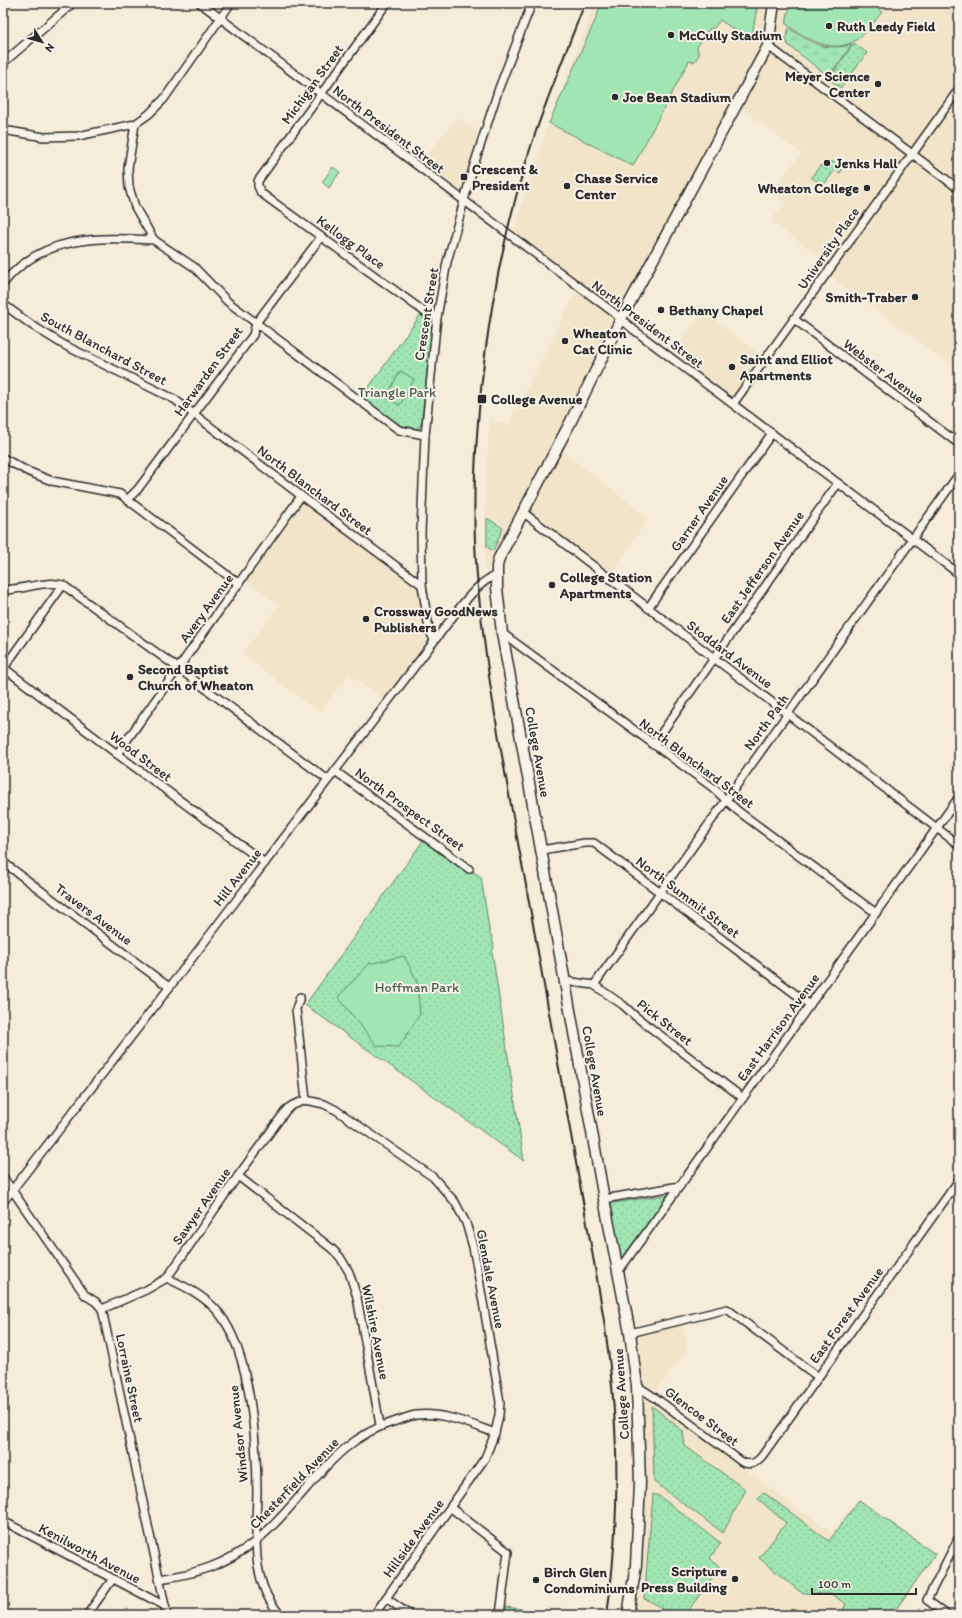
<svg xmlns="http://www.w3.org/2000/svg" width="962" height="1618" viewBox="0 0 962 1618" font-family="Itim,sans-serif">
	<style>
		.built { fill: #f2e4c9 }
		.green { fill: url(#green-dots); stroke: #66886e }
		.wetland { fill: url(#wetland-marsh); stroke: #66886e }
		.pitch { fill: #a0e5b2; stroke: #66886e }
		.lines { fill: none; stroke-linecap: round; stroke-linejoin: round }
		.street-casing { stroke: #2b2b2b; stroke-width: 10 }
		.secondary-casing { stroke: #2b2b2b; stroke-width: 13 }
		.street { stroke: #f7f3e8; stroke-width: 7 }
		.secondary { stroke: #f7f3e8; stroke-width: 10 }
		.rail { stroke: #2b2b2b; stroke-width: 2 }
		.poi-dot { fill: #2b2b2b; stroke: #f7f3e8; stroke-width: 1.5 }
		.labels { text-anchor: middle; stroke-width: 4; stroke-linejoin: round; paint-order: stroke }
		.poi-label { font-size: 14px; font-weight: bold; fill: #2b2b2b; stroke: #f7f3e8; text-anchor: start }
		.street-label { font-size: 14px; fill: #2b2b2b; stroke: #f7f3e8 }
		.park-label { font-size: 14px; fill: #485a4d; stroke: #f7f3e8 }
	</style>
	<defs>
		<pattern id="green-dots" width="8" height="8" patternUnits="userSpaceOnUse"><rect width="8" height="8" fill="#a0e5b2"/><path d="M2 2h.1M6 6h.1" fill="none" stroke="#8ac599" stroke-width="1.8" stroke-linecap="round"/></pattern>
		<pattern id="wetland-marsh" width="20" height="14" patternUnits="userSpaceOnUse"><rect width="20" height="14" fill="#a0e5b2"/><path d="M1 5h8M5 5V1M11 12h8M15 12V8" fill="none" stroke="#8ac599"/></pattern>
	</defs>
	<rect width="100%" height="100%" fill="#f5ecda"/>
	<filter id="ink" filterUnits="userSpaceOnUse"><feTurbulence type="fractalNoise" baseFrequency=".025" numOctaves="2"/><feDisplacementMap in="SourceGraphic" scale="8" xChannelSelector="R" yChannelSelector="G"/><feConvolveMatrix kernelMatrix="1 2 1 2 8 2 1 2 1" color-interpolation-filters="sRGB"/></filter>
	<g filter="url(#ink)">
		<g class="built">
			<polygon points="595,3 959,3 959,371 824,272 829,264 771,221 785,202 772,192 801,153 738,106 625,316 513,232 549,123"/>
			<polygon points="456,117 479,133 462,196 421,165"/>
			<polygon points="577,291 617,321 499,553 485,573 485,515 489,419 508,426 571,301"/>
			<polygon points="703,311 763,356 733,400 671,353"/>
			<polygon points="559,449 649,518 610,575 527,512"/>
			<polygon points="301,500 420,586 428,645 385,701 349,674 320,713 242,654 279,605 245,580"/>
			<polygon points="682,1322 688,1349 653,1395 638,1385 632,1334"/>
			<polygon points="641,1393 832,1533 858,1498 938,1554 894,1615 631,1615"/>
		</g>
		<g class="green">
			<polygon points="854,43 867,53 841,88 829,79"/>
			<polygon points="832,161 842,170 840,173 835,170 823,186 811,177 821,165 826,169"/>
			<path d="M421,314L431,321L432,325L422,421L419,428C401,434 375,408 361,398Z"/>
			<polygon points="487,518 503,528 493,551 487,547"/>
			<polygon points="425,838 481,877 490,935 492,936 494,948 492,951 524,1161 305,1005"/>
			<polygon points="672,1194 619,1267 608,1204"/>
			<polygon points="652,1406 683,1431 685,1446 746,1490 723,1533 654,1482"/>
			<polygon points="763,1492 829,1541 859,1500 935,1554 892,1615 840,1615 846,1604 831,1594 804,1593 799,1591 759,1558 786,1523 758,1499"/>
			<path d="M653,1494L659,1496L721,1543L710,1558L720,1567L686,1614L687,1615H667C661,1606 653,1602 644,1599Z"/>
			<polygon points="506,1607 555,1613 554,1615 505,1615"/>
		</g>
		<path class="wetland" d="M789,28C811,43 825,52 852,44L829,77L788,45L786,38Z"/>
		<g class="pitch">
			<polygon points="601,3 758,3 751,41 720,20 713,29 710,28 697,47 699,55 694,62 689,61 633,166 549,123 597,16"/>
			<path d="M794,3H871L882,12C875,21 868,31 859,38C834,57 806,39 785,23L787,20L788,12Z"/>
			<polygon points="333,167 340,172 329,188 322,182"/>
			<polygon points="400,371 414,379 400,405 386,398"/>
			<polygon points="404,956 417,981 420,1014 399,1047 377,1046 338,997 369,964"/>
		</g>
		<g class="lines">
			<defs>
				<g id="street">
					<polyline points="200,3 613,312 634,330 959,574"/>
					<polyline points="387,3 258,181 258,186 261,193 426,313 437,317"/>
					<polyline points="768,46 959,189"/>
					<polyline points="3,63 73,3"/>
					<polyline points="135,124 128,168 129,187 135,207 154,240 194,267 228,302 399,430 425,435"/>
					<polyline points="3,130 44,137 78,136 135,124 149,114 164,99 231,3"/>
					<path d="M3,284C41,235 98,237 154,240"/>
					<polyline points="3,304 33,326 64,345 174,399 312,504 422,585"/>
					<polyline points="794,319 959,444"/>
					<polyline points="733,404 959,89"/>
					<polyline points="3,458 27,471 52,481 120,494 239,584"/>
					<polyline points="127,500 138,489 253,335 256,323 321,237"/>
					<polyline points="524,513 959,845"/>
					<path d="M3,590C23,590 44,580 63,585L178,668L328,780"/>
					<polyline points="648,608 772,433"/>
					<polyline points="502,633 712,787 738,811 876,913"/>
					<polyline points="434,640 429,629 422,585 421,533 425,435 437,317 447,262 473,168 499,88 532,3"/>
					<polyline points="4,668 117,754 265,863"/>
					<polyline points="3,669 63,585"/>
					<polyline points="653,745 838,483"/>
					<polyline points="117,754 301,496"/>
					<polyline points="335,771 469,869"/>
					<polyline points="541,850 585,843 594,843 810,1005"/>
					<polyline points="3,862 169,987"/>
					<polyline points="565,981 594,985 623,1005 635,1016 743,1098"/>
					<polyline points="594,985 959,474"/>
					<polyline points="300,997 296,1009 306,1100 324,1104 336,1110 433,1177 455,1202 466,1223 473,1247 478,1273 500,1402 499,1415 495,1433 485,1458 374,1615"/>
					<polyline points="238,1176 331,1248 340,1257 349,1272 357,1297 380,1425"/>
					<polyline points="3,1177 85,1295 96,1302 102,1309 167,1615"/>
					<polyline points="604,1199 680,1186"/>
					<path d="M3,1202L196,953L461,606C471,594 482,580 497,575"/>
					<polyline points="618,1272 959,797"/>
					<path d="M167,1278C186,1287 205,1296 219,1313C251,1353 257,1444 257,1494C256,1534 250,1584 281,1615"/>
					<polyline points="102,1309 146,1290 167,1278 238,1176 287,1109 293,1105 306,1100"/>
					<polyline points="630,1333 727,1309 818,1377"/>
					<path d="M637,1386L657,1399L742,1462C751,1466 756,1463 762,1456L959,1180"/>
					<polyline points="451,1508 508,1552 500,1615"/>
					<polyline points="3,1521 165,1606"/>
					<path d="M159,1579C196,1574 225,1565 256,1541C306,1500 330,1440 396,1421C403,1419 410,1416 416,1415C444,1412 470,1424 495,1433"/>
					<polyline points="386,1598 410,1615"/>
					<polyline points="87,1615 112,1580"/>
					<polyline points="947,1615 927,1600 959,1537"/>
				</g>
				<polyline id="secondary" points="628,1615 636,1565 640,1484 637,1386 630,1333 604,1199 502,633 497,588 497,566 499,558 571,421 621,319 768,46 774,3"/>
			</defs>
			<use href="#street" class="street-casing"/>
			<use href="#secondary" class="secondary-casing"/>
			<use href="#street" class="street"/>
			<use href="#secondary" class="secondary"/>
			<path class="rail" d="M585,3C568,46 551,88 536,131C512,201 496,274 486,347C476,422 471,501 477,576C486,678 506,779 525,880C549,1013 573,1146 597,1279C618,1394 623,1499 607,1615"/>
		</g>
	</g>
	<g class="poi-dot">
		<circle cx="829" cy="26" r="4"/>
		<circle cx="671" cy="35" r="4"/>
		<circle cx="878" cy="84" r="4"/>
		<circle cx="615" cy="97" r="4"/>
		<circle cx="827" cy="163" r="4"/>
		<rect x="460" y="173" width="8" height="8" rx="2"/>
		<circle cx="567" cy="186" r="4"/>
		<circle cx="867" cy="188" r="4"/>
		<circle cx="915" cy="297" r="4"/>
		<circle cx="661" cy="310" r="4"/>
		<circle cx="565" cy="341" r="4"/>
		<circle cx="732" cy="367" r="4"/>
		<rect x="477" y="394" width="10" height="10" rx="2"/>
		<circle cx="552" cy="585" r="4"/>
		<circle cx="366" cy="619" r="4"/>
		<circle cx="130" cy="677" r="4"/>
		<circle cx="735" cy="1579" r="4"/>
		<circle cx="536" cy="1580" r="4"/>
	</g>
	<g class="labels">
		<g class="poi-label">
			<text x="837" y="31">Ruth Leedy Field</text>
			<text x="679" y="40">McCully Stadium</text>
			<text x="870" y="81" text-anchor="end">Meyer Science<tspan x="870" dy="16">Center</tspan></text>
			<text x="623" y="102">Joe Bean Stadium</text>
			<text x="835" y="168">Jenks Hall</text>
			<text x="472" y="174">Crescent &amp;<tspan x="472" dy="16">President</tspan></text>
			<text x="575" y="183">Chase Service<tspan x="575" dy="16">Center</tspan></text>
			<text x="859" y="193" text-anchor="end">Wheaton College</text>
			<text x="907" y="302" text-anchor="end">Smith-Traber</text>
			<text x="669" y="315">Bethany Chapel</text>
			<text x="573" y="338">Wheaton<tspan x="573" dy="16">Cat Clinic</tspan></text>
			<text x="740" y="364">Saint and Elliot<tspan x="740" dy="16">Apartments</tspan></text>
			<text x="491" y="404">College Avenue</text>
			<text x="560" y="582">College Station<tspan x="560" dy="16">Apartments</tspan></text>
			<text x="374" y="616">Crossway GoodNews<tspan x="374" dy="16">Publishers</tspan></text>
			<text x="138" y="674">Second Baptist<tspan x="138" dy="16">Church of Wheaton</tspan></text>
			<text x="727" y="1576" text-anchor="end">Scripture<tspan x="727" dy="16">Press Building</tspan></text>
			<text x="544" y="1577">Birch Glen<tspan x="544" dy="16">Condominiums</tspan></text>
		</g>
		<g class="street-label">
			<text transform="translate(312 84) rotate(-54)" y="5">Michigan Street</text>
			<text transform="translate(389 129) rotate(37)" y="5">North President Street</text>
			<text transform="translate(351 242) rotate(36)" y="5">Kellogg Place</text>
			<text transform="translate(828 248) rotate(-55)" y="5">University Place</text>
			<text transform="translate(426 314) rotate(-81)" y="5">Crescent Street</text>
			<text transform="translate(648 324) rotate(37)" y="5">North President Street</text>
			<text transform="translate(104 348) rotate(28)" y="5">South Blanchard Street</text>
			<text transform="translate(208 371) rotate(-54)" y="5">Harwarden Street</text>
			<text transform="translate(884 371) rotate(37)" y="5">Webster Avenue</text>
			<text transform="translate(315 490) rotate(37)" y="5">North Blanchard Street</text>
			<text transform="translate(699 513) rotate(-55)" y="5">Garner Avenue</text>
			<text transform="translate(762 567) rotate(-55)" y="5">East Jefferson Avenue</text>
			<text transform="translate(206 608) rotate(-54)" y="5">Avery Avenue</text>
			<text transform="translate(730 654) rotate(37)" y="5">Stoddard Avenue</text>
			<text transform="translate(766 722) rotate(-54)" y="5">North Path</text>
			<text transform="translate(538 752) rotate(80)" y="5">College Avenue</text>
			<text transform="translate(141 756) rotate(37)" y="5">Wood Street</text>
			<text transform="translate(697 763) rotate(37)" y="5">North Blanchard Street</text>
			<text transform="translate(410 809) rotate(36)" y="5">North Prospect Street</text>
			<text transform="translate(237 877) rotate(-52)" y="5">Hill Avenue</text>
			<text transform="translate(688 897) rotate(37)" y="5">North Summit Street</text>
			<text transform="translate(94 914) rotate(37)" y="5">Travers Avenue</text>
			<text transform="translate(665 1022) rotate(38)" y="5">Pick Street</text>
			<text transform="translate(778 1027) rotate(-54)" y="5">East Harrison Avenue</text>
			<text transform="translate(595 1071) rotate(80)" y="5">College Avenue</text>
			<text transform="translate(201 1206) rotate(-55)" y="5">Sawyer Avenue</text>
			<text transform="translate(491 1279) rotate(79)" y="5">Glendale Avenue</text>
			<text transform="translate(846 1315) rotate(-54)" y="5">East Forest Avenue</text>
			<text transform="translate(376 1332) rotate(79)" y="5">Wilshire Avenue</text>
			<text transform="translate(130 1378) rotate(78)" y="5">Lorraine Street</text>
			<text transform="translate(621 1394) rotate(-94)" y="5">College Avenue</text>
			<text transform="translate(702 1416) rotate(37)" y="5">Glencoe Street</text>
			<text transform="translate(238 1434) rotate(-96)" y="5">Windsor Avenue</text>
			<text transform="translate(294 1483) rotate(-46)" y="5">Chesterfield Avenue</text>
			<text transform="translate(413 1538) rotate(-54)" y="5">Hillside Avenue</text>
			<text transform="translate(90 1553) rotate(28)" y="5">Kenilworth Avenue</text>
		</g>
		<g class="park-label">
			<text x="397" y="397">Triangle Park</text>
			<text x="417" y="992">Hoffman Park</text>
		</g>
	</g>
	<rect width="962" height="1618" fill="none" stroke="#f7f3e8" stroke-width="16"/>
	<rect x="8" y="8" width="946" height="1602" fill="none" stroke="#2b2b2b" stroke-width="1.5" filter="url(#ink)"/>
	<g transform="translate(42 42) rotate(127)" stroke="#f7f3e8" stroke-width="3" paint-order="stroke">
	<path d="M0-3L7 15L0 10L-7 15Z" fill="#2b2b2b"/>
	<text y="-6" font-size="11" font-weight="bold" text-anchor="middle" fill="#2b2b2b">N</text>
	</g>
	<path d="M812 1588v6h104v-6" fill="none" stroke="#2b2b2b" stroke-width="2"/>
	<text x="818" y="1588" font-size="12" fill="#2b2b2b" stroke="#f7f3e8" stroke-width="3" paint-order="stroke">100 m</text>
</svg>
